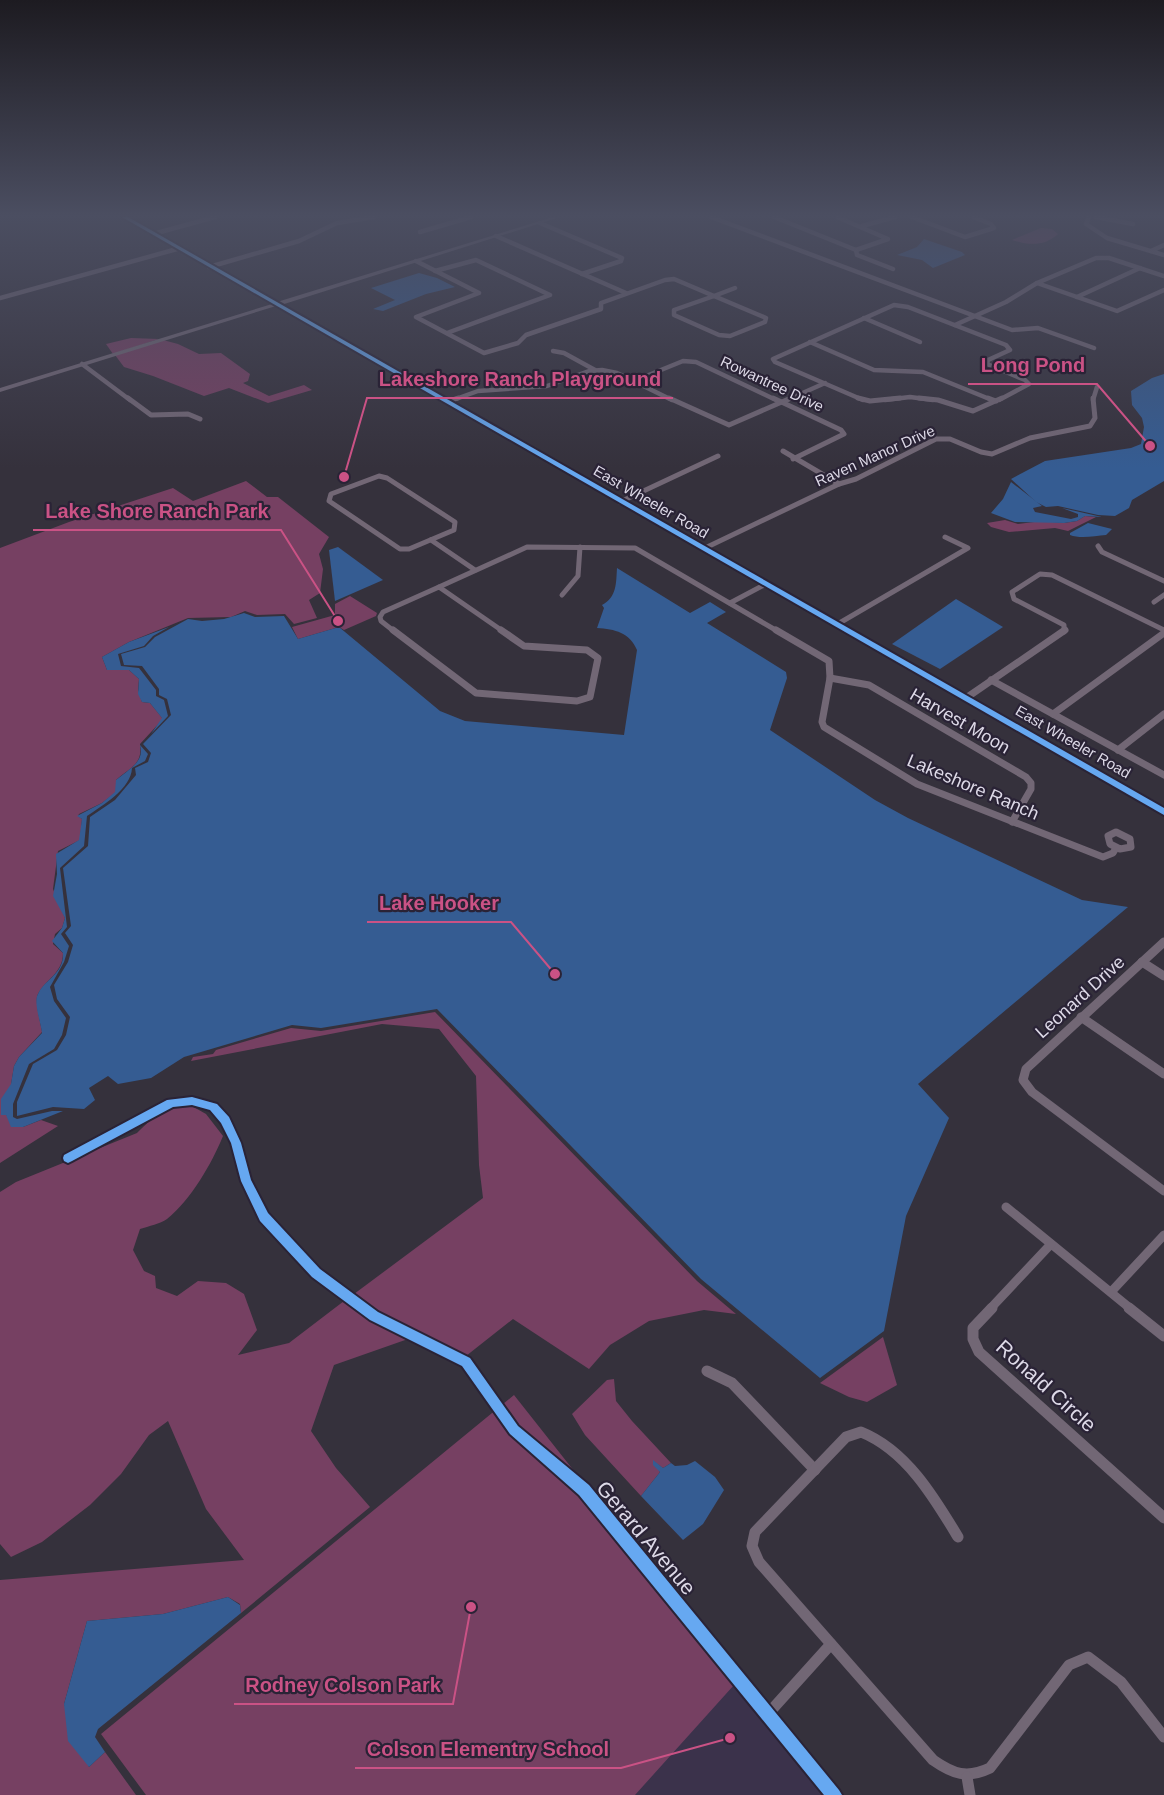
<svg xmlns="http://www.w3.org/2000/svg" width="1164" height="1795" viewBox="0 0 1164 1795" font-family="Arial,sans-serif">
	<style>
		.built { fill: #3b324b }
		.green { fill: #764062 }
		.water { fill: #355c92 }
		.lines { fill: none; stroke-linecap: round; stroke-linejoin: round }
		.minor-far4 { stroke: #726775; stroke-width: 4.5 }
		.minor-far3 { stroke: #726775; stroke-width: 5 }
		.minor-far2 { stroke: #726775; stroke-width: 7 }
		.minor-far1 { stroke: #726775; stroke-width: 9 }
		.minor { stroke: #726775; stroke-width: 11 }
		.tertiary { fill: #726775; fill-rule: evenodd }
		.cycleway-casing { stroke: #2a2336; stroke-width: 4 }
		.cycleway { fill: #66a8f1; fill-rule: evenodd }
		.labels { text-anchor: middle; stroke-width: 4.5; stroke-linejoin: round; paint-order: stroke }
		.far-street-label { font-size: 15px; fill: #ddd9e7; stroke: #2a2336 }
		.street-label { font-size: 18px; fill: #ddd9e7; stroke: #2a2336 }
		.near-street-label { font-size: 21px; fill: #ddd9e7; stroke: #2a2336 }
		.leader { fill: none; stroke: #ca5285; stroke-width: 2 }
		.callout-dot { fill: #ca5285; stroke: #2a2336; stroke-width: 2 }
		.callout-label { font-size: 20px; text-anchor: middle; font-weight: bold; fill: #ca5285; stroke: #2a2336; stroke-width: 4.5; stroke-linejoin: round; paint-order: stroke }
	</style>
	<rect width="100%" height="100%" fill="#35313c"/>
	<polygon class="built" points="732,1680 824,1795 632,1795"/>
	<g class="green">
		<path d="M1041,228L1052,229L1058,234C1044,247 1028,245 1012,240Z"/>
		<polygon points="131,338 159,339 113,354 106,344"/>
		<polygon points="163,340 178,344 199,354 221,353 250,374 248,381 243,383 269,396 304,385 312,390 268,403 229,388 204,396 153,376 124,367 115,355"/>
		<path d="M246,481L267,497H278L329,537L319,554L323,569L320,593L309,600L317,618L294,624L285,614L257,615L245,611L231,617L188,618L129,642L102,657L107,670H129L139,679L138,690L142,702L150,703L163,719L140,744C143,764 131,767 116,780V792L102,803L79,814L78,816L82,819L80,840L58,851L53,889L65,918L62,928L55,934L53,944L63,953C63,973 46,979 38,994C34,1000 41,1024 42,1032L19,1057L14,1066L6,1115L23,1127L41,1120L58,1126L0,1163V548L69,522L173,488L193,501Z"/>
		<polygon points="1085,516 1096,517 1068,531 1055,528 1009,532 991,527 987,523 1005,520 1018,524 1042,521 1064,523 1077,521"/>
		<polygon points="350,596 377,613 376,616 344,630 339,627 298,639 292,627 335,615 335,604"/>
		<polygon points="435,1012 697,1281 736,1314 704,1310 649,1321 610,1345 589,1369 513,1319 466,1356 378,1312 354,1294 483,1198 479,1165 476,1076 439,1029 382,1024 191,1061 193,1057 213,1054 216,1050 291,1028 321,1031"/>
		<path d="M190,1105L206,1114L223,1136C212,1163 191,1200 167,1219C160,1224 149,1226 140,1229L133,1250L144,1271L155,1276L156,1288L177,1296L198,1281L226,1283L244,1294L257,1330L238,1355L289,1343L344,1301L370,1321L408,1339L334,1365L311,1431L336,1468L370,1507L241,1613L240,1604L228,1597L163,1614L87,1621L64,1704L89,1767L105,1752L136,1795H0V1580L244,1560L206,1509L168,1421L149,1435L121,1474L90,1505L42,1542L11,1557L0,1544V1192L16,1182L137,1133C155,1115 165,1107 190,1105Z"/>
		<polygon points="883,1337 897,1385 867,1402 849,1397 820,1383"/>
		<polygon points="614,1379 616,1401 632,1421 671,1463 663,1468 653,1461 660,1472 641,1496 585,1435 572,1414 607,1380"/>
		<polygon points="514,1395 627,1538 743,1675 635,1795 146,1795 101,1734"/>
	</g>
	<g class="water">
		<polygon points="924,239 962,252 965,255 933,268 922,260 897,255 917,247"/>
		<polygon points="419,273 437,278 455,287 426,294 383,311 373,309 395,300 371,288"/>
		<polygon points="1164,374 1164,481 1132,500 1129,508 1115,516 1098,515 1058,506 1046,507 1036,502 1011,479 1045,461 1131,448 1141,444 1144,427 1142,418 1132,405 1131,391 1152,378"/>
		<polygon points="1011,482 1042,506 1033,508 1035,512 1071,519 1078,517 1078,514 1062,508 1102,517 1085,516 1077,521 1064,523 1015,522 991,513 1003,499"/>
		<path d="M1088,523L1112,529L1106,535C1095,536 1080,539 1070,535V533Z"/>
		<polygon points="338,547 383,580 335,601 329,550"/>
		<path d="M617,568L690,613L710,602L726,612L707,623L786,672L787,678L770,730L875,800L908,818L1082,900L1128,907L918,1084L949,1118L906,1216L884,1331L820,1378L701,1279L437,1009L321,1028L292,1025L184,1057L151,1078L118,1084L108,1076L89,1088L95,1100L84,1109L53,1107L17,1116V1102L33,1064L57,1050L66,1035L70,1017L57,999L54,985L68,962L73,945L65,933L71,926L63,868L88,846L90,817L115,800L136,775L135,768L148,762L151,753L143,744L171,715L167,699L159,695V689L142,666L124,665L121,654L145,647L155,637L188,619L202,621L224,619L244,613L255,617L284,616L298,639L339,627L440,711L465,721L624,735L637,650C630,633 615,629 597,628L604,608L602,605C617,597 616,583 617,568Z"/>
		<polygon points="956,599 1003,627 940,669 892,644"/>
		<polygon points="169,627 153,636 144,646 118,654 121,666 139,668 156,690 156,696 164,700 168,716 151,734 162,718 150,703 142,702 138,694 139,679 129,670 107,670 102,657 129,642"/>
		<path d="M140,745L148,754L145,761L132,768C131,789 103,805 87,816L84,846L60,868L67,927L61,934L69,946L64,962L50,987L54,1001L66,1018L62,1035L54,1049L29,1064L13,1104V1117L17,1119L52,1111H63L23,1127H11L6,1115H1V1099L11,1084L14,1066L19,1057L42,1033C41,1023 33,1002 38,994C45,979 64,974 63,953L52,941L62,928L65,918L53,896L57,874L56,854L79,840L82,819L77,816L102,803L115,792L116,780C129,769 145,762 140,745Z"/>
		<polygon points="653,1460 663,1468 671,1463 675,1466 687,1465 695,1461 715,1477 724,1490 703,1524 683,1540 641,1496 660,1472 653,1465"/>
		<polygon points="228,1597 240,1605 241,1613 98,1729 95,1737 105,1752 89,1767 68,1741 64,1704 87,1621 163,1614"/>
	</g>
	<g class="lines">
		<g class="minor-far4">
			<polyline points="711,217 1012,330 1038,328 1094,348"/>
			<polyline points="774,217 856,250 888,239 837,217"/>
			<polyline points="912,217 965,237 994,228 991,224 973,217"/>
			<polyline points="1089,217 1086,224 1107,238 1164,255"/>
			<polyline points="1096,217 1133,224"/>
			<polyline points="540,223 622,258 621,261 582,274"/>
			<polyline points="862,226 895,217"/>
			<polyline points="420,232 471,217"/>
			<polyline points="153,234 215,217"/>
			<polyline points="496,236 626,293"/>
			<polyline points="856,250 857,255 893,269"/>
			<polyline points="1151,251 1164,245"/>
			<polyline points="416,261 479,293 416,317 484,353 518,343 526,335 601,309 601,303 665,280 674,279 714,296 735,288"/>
			<polyline points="209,267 299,241 337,223 374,217"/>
			<polyline points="435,271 476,260 550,295 447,333"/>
			<polyline points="1037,283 1117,311 1164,290"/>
			<polygon points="714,296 766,318 765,322 730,336 719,335 674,315 674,310"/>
			<polyline points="1077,297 1140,268"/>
			<polyline points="0,298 177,249"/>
			<polyline points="864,318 920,342"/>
			<polyline points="955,325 1006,302 1037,283 1096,258 1109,258 1164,276"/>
			<polyline points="810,342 874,370 923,372 992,400"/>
			<polyline points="553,351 564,353 595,370"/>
			<polyline points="82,364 130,400"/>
			<polyline points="634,381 683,361 696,362 776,400"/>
			<polyline points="453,400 478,391 547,386 589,371 602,370 617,373 672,400"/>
			<polyline points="787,400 825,383"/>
			<polyline points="863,400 775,362 773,359 894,305 908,307 1006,345 1010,350 988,360 987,364 1025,380 1029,384 999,400"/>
			<polyline points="885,400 910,397 933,400"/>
			<polyline points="1093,400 1097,387"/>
		</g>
		<g class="minor-far3">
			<polyline points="128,398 151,415 188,414 200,419"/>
			<polyline points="669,398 729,425 791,398"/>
			<polyline points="773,398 841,430 844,434 793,459"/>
			<polyline points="858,398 870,401 900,398"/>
			<polyline points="919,398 938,400 973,411 1002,398"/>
			<polyline points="988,398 996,401"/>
			<polyline points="446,402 458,398"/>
			<polyline points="783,451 839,484"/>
			<polygon points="379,476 387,478 455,522 454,530 409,549 400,549 329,501 331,494"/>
			<polyline points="620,502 718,456"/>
			<polyline points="431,540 475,570"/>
			<polyline points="1098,546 1102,552 1164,581"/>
			<polyline points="703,549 839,484 856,479 936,439 950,439 981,452 992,454 1030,438 1090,426 1095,418 1093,398"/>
			<polyline points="439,587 527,547 635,548 779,632"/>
			<polyline points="562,595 578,576 580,547"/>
			<polyline points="1154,602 1164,595"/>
			<polyline points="730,603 764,585"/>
			<polyline points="836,625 968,548 945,537"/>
			<polyline points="395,632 381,621 380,617 383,612 439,587 504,632"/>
			<polyline points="1064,632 1064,625 1014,599 1012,592 1040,574 1052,575 1164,630"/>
		</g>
		<g class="minor-far2">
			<polyline points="393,630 476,693 577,701 590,697 598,658 587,650 524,646 501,630"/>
			<polyline points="776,630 829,661 830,678 822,722 824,727 917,784 1103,857 1113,853 1116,848"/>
			<polyline points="830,678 869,685 1026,777 1031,783 1031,789 1012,822"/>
			<polyline points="991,680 1164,775"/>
			<polyline points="966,698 1065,630"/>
			<polyline points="1053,714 1164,633"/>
			<polyline points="1118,750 1164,714"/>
			<polygon points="1116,832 1130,839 1131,847 1120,849 1110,844 1108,836"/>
		</g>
		<g class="minor-far1">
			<polyline points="1164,942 1026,1069 1023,1080 1032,1092 1164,1191"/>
			<polyline points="1142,962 1164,976"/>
			<polyline points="1081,1017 1164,1074"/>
			<polyline points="68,1158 171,1103 192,1101 213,1107 225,1120 236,1143 246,1181 264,1217 316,1273 365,1309"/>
			<polyline points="1006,1207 1131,1309"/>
			<polyline points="1111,1292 1164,1235"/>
			<polyline points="990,1309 1051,1244"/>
		</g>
		<g class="minor">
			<polyline points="363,1308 374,1316 466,1362 514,1430 584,1490 834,1795"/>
			<polyline points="992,1308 973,1328 973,1339 979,1352 1164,1518"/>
			<polyline points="1129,1308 1164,1336"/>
			<polyline points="707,1371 732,1383 815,1470"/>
			<path d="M958,1537C934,1497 906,1450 861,1432L846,1437L755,1532L752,1546L759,1562L933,1760C953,1774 967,1779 990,1768L1069,1665L1088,1657L1121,1682L1164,1737"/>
			<polyline points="767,1715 831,1644"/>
			<polyline points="967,1777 970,1795"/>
		</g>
		<polygon class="tertiary" points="122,217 128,217 277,302 553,217 560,217 281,305 1164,808 1164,815 276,306 0,392 0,388 272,304"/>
		<defs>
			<g id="cycleway">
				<polygon points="122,217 128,217 1164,808 1164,815"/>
				<polygon points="192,1097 217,1104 229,1117 241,1143 251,1180 268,1213 320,1269 378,1312 470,1358 518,1426 589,1485 839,1790 842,1795 824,1795 579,1495 510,1434 462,1366 370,1320 312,1277 260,1221 241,1181 231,1143 221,1123 210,1110 192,1105 173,1107 72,1161 68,1163 64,1161 63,1158 64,1155 167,1100"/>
			</g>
		</defs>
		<use href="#cycleway" class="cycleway-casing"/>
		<use href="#cycleway" class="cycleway"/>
	</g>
	<linearGradient id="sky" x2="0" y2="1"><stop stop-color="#1d1b21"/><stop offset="0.46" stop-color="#4b4e61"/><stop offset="1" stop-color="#4b4e61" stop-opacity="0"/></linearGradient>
	<rect width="1164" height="468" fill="url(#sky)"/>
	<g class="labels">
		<g class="far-street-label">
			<text transform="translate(772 384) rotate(25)" y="5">Rowantree Drive</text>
			<text transform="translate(875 456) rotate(-24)" y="5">Raven Manor Drive</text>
			<text transform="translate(651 502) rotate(30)" y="5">East Wheeler Road</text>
			<text transform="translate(1073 742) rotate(30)" y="5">East Wheeler Road</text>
		</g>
		<g class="street-label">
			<text transform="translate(960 721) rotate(30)" y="6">Harvest Moon</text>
			<text transform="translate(973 787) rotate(23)" y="6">Lakeshore Ranch</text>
			<text transform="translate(1080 997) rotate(-42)" y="6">Leonard Drive</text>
		</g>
		<g class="near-street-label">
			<text transform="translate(1046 1386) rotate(42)" y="7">Ronald Circle</text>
			<text transform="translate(646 1538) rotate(50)" y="7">Gerard Avenue</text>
		</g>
	</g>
	<path class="leader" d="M1150 446L1097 384H968M344 477L367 398H673M338 621L281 530H33M555 974L511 922H367M471 1607L453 1704H234M730 1738L621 1768H355"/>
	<g class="callout-dot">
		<circle cx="1150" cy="446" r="6"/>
		<circle cx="344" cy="477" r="6"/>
		<circle cx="338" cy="621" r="6"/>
		<circle cx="555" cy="974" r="6"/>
		<circle cx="471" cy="1607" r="6"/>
		<circle cx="730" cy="1738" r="6"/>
	</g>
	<g class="callout-label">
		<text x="1033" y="372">Long Pond</text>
		<text x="520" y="386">Lakeshore Ranch Playground</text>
		<text x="157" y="518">Lake Shore Ranch Park</text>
		<text x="439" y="910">Lake Hooker</text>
		<text x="343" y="1692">Rodney Colson Park</text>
		<text x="488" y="1756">Colson Elementry School</text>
	</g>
</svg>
